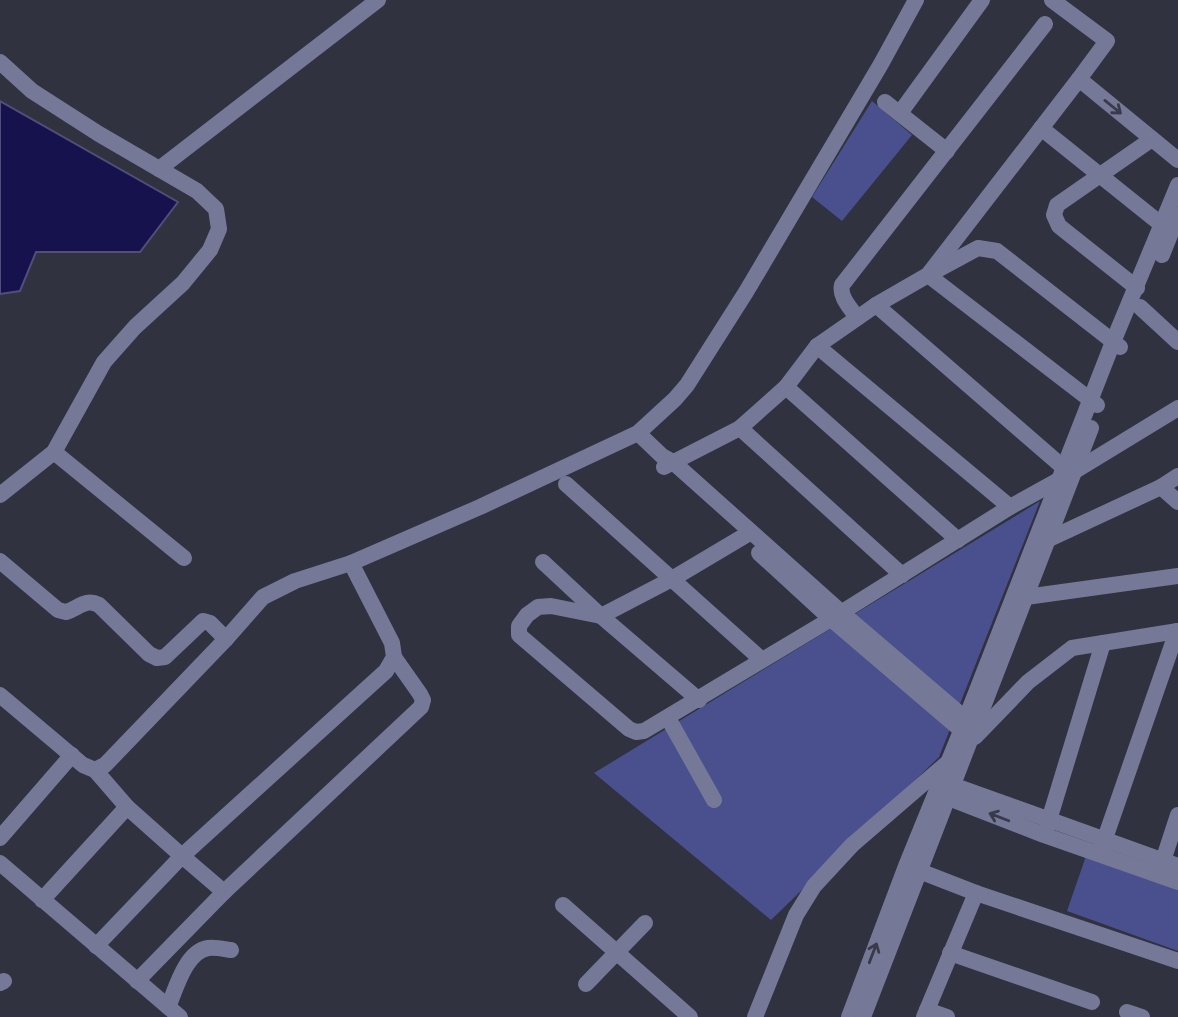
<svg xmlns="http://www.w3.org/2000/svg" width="1178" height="1017" viewBox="0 0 1178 1017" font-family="Quicksand,sans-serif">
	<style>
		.green { fill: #4a4f8d }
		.water { fill: #16124d; stroke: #514e7a; stroke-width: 2 }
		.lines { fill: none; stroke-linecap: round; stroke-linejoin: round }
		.minor { stroke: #757997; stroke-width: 16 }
		.oneway { stroke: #393b4a }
	</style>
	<rect width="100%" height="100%" fill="#303240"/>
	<g class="green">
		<polygon points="872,101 912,135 842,221 812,197"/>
		<polygon points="1040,501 939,757 771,920 594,773"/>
		<polygon points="1086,856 1178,889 1178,951 1067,911"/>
	</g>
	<polygon class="water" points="0,101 178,202 140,252 36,252 20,291 0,294"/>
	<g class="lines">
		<g class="minor">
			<polyline points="1052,0 1107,41 1079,79 1178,160"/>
			<polyline points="0,62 32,91 99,134 197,191 216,209 219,229 210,250 183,283 135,327 104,362 54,452 0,495"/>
			<polyline points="885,102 947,151"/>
			<polyline points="900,113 982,0"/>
			<polyline points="1041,128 1162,225"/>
			<polyline points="159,169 378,0"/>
			<polyline points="1162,255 1178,215"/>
			<polyline points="1137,288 1059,226 1054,215 1057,205 1152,139"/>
			<polyline points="876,305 1064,468"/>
			<polyline points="1140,307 1178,342"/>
			<path d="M857,318C851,308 839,297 842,285L1045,24"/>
			<polyline points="817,346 1010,507"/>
			<polyline points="786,387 958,540"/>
			<polyline points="1097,405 928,275 978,248 997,251 1120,347"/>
			<polyline points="740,428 902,575"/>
			<polyline points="638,433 662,456 673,462 842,613 973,725"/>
			<polyline points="54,452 184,558"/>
			<polyline points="664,467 740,428 786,387 817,346 876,305 928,275 1079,79"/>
			<polyline points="566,484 762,660"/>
			<polyline points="1161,487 1178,502"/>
			<polyline points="751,532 672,579 601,616 551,606 538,607 527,615 519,626 519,635 629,729 636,732 644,731 831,619 1010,507 1075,471 1178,408"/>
			<polyline points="1047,540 1161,487 1178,476"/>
			<polyline points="759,553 831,619 968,736"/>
			<path d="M0,561L58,610L66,612C79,608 85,598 99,605L149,654L157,658L165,657L203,621L210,623L226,639"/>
			<polyline points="543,562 601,616 699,700"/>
			<polyline points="1026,597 1178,576"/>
			<polyline points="0,695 83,765 95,770 127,807 182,856 386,671 394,657 392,643 351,563"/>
			<polyline points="668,718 714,800"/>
			<polyline points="975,737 1028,682 1072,648 1178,631"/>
			<polyline points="95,770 105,765 226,639 263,597 295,581 351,563 480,507 638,433 675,399 687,385 746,292 881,64 916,0"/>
			<polyline points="944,782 1178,866"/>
			<polyline points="941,795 1044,835 1178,882"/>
			<polyline points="1046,830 1103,643"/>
			<polyline points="0,838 72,755"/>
			<polyline points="1101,850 1177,631"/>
			<polyline points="0,863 180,1017"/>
			<polyline points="909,867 976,893 1178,961"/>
			<polyline points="1160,870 1178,815"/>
			<polyline points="42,900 127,807"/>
			<polyline points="563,905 690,1017"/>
			<polyline points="96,946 182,856 224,892"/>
			<polyline points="950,953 1092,1002"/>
			<polyline points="137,981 224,892 421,707 423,700 420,694 394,657"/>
			<polyline points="0,983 4,981"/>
			<polyline points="586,984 645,923"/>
			<path d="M168,1007C176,989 185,952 208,948C215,947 224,949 231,950"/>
			<polyline points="927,1010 947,1017"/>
			<polyline points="1127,1012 1142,1017"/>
			<polyline points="755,1017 796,915 814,886 852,845 946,764"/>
			<polyline points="849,1017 906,866 961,731 1113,342 1178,185"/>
			<polyline points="863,1017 1091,428"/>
			<polyline points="924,1017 976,893"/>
		</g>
	</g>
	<defs><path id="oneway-shaft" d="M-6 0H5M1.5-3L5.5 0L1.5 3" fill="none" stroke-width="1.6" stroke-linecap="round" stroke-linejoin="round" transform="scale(1.75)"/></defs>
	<g class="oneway">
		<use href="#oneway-shaft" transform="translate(1113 107) rotate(39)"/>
		<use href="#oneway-shaft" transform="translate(999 817) rotate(-159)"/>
		<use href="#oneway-shaft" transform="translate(873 953) rotate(-69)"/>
	</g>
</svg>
